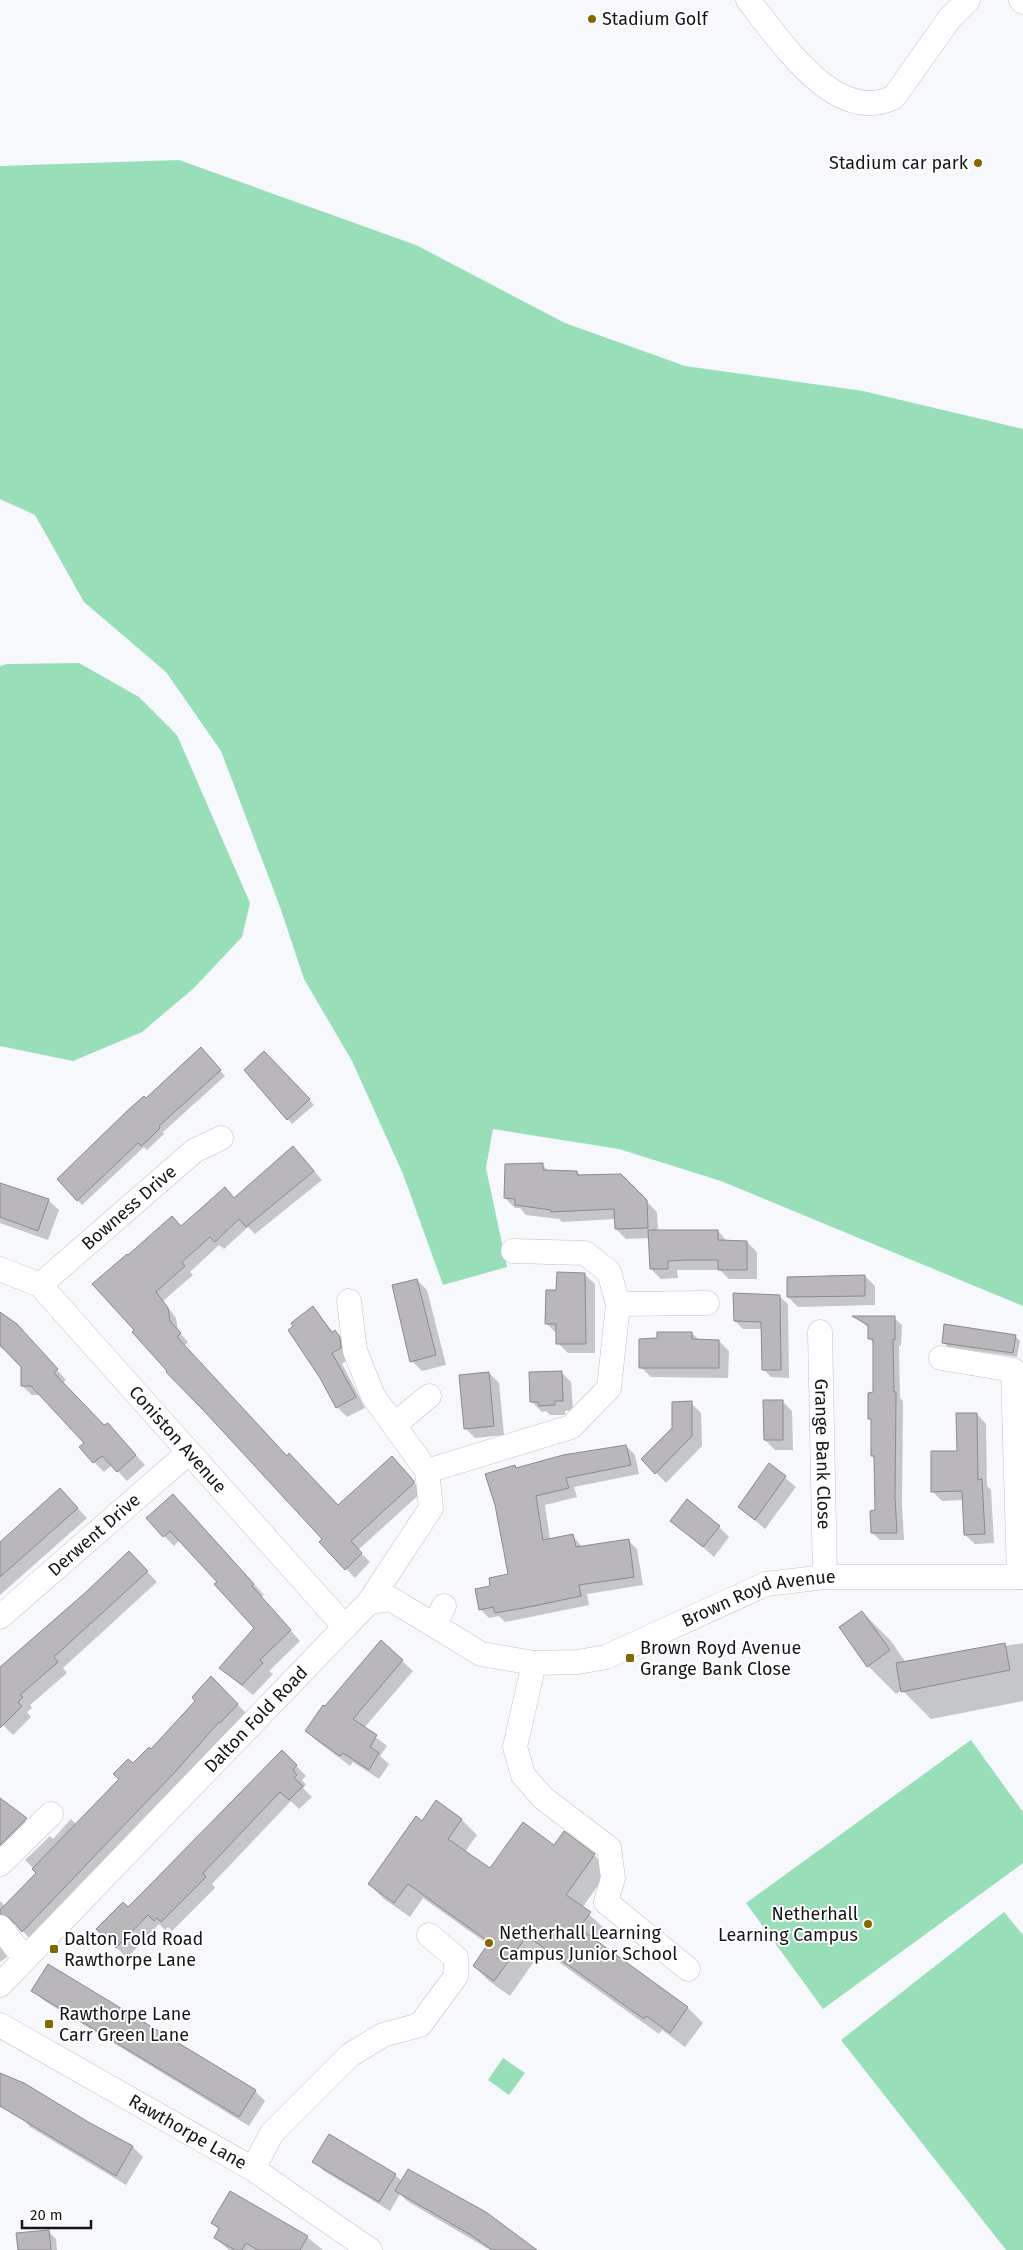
<svg xmlns="http://www.w3.org/2000/svg" width="1023" height="2250" viewBox="0 0 1023 2250" font-family="'Fira Sans',sans-serif">
	<style>
		.green { fill: #98dfb9 }
		.shadow { fill: #0003 }
		.building { fill: #bab7bb; stroke: #8d8a8d }
		.lines { fill: none; stroke-linecap: round; stroke-linejoin: round }
		.minor-casing { stroke: #c1c2c6; stroke-width: 25 }
		.minor { stroke: #fff; stroke-width: 24 }
		.poi-dot { fill: #856802; stroke: #fff; stroke-width: 2 }
		.labels { text-anchor: middle; stroke-width: 4; stroke-linejoin: round; paint-order: stroke }
		.poi-label { font-size: 18px; fill: #161618; stroke: #fff; text-anchor: start }
		.street-label { font-size: 18px; fill: #161618; stroke: #fff }
	</style>
	<rect width="100%" height="100%" fill="#f6f8fc"/>
	<g class="green">
		<polygon points="179,160 416,245 565,323 685,366 863,391 1023,429 1023,1306 721,1181 619,1149 493,1129 486,1168 507,1267 443,1285 403,1174 352,1061 304,979 280,907 221,751 166,672 84,602 35,515 0,499 0,166"/>
		<polygon points="79,663 139,697 177,735 250,903 242,937 194,988 142,1032 73,1061 0,1046 0,666 7,664"/>
		<polygon points="971,1740 1023,1812 1023,1863 823,2009 746,1903"/>
		<polygon points="1004,1912 1023,1935 1023,2250 1006,2250 841,2040"/>
		<polygon points="503,2058 525,2073 509,2095 488,2080"/>
	</g>
	<g class="shadow">
		<polygon points="264,1052 314,1105 292,1124 288,1119"/>
		<polygon points="206,1054 225,1076 163,1132 164,1134 147,1150 144,1147 82,1205 58,1179 146,1099"/>
		<polygon points="302,1157 322,1180 255,1234 248,1227 224,1249 219,1245 190,1272 193,1275 163,1301 176,1318 178,1331 188,1342 184,1346 287,1457 339,1507 400,1466 422,1492 358,1550 370,1562 355,1578 320,1542 324,1539 133,1332 182,1228 235,1199"/>
		<polygon points="542,1164 549,1172 577,1172 581,1176 621,1176 657,1212 658,1231 718,1231 728,1242 747,1242 757,1252 757,1279 729,1279 720,1270 677,1270 678,1278 661,1279 651,1269 650,1238 626,1239 616,1229 616,1219 562,1222 559,1219 526,1215 520,1208 515,1208 505,1198"/>
		<polygon points="0,1185 48,1200 59,1210 48,1240 0,1223"/>
		<polygon points="584,1274 595,1284 595,1353 568,1353 558,1343 556,1333 546,1323 557,1292"/>
		<polygon points="865,1276 875,1286 875,1305 798,1307 788,1297"/>
		<polygon points="417,1280 427,1290 446,1365 422,1371 412,1361"/>
		<polygon points="779,1296 788,1304 789,1378 771,1377 763,1369 762,1329 743,1329 735,1321"/>
		<polygon points="313,1308 334,1333 345,1342 350,1358 342,1364 365,1408 347,1417 337,1407"/>
		<polygon points="0,1315 27,1336 66,1380 63,1383 105,1427 117,1434 145,1465 127,1481 112,1465 104,1472 94,1462 86,1443 42,1395 32,1395 22,1386 22,1367 5,1348 4,1350 0,1347"/>
		<polygon points="855,1317 894,1318 902,1325 901,1346 899,1345 900,1398 903,1401 902,1505 904,1540 880,1540 872,1533 876,1511 875,1459 872,1456 872,1421 869,1418 875,1394 874,1344 869,1338 869,1328"/>
		<polygon points="692,1333 699,1340 719,1341 729,1351 728,1378 651,1377 641,1367 658,1340"/>
		<polygon points="1015,1336 1020,1341 1017,1357 948,1347 943,1342"/>
		<polygon points="561,1372 571,1382 573,1410 565,1411 565,1415 550,1415 546,1411 542,1412 532,1402"/>
		<polygon points="489,1373 499,1383 504,1435 475,1438 465,1428"/>
		<polygon points="782,1401 792,1411 793,1450 775,1450 765,1440"/>
		<polygon points="691,1403 701,1413 702,1446 666,1483 643,1459 674,1428"/>
		<polygon points="977,1414 986,1424 987,1486 991,1490 994,1543 975,1544 965,1535 964,1500 942,1501 933,1492 958,1452"/>
		<polygon points="626,1446 635,1455 639,1474 574,1487 577,1497 545,1505 550,1540 573,1536 582,1547 628,1540 637,1549 643,1585 587,1594 589,1605 505,1622 499,1616 489,1618 480,1609 491,1587 509,1575 515,1466 517,1469"/>
		<polygon points="770,1465 796,1487 765,1529 739,1507"/>
		<polygon points="70,1500 87,1518 0,1595 0,1544"/>
		<polygon points="183,1505 264,1595 261,1597 300,1641 269,1671 273,1674 253,1695 220,1668 255,1628 219,1582 180,1540 174,1546 164,1536"/>
		<polygon points="672,1520 719,1527 729,1537 714,1557"/>
		<polygon points="129,1553 157,1582 63,1668 67,1673 30,1705 32,1708 27,1712 31,1717 13,1735 0,1722 0,1668 87,1593"/>
		<polygon points="862,1612 891,1641 906,1663 1023,1643 1023,1701 931,1719 902,1690 896,1694 868,1666"/>
		<polygon points="381,1642 413,1671 364,1728 387,1746 380,1756 389,1764 379,1779 353,1762 350,1766 317,1741 306,1731"/>
		<polygon points="211,1678 247,1714 33,1942 16,1924 8,1923 0,1928 0,1901 5,1906 38,1873 25,1860 50,1836 53,1839 71,1819 77,1825 133,1765 151,1751 197,1701"/>
		<polygon points="282,1751 306,1776 302,1780 306,1785 303,1788 312,1797 299,1809 291,1801 212,1884 215,1888 172,1931 168,1927 165,1930 159,1924 127,1958 98,1929 128,1908"/>
		<polygon points="0,1800 36,1829 0,1865"/>
		<polygon points="437,1802 462,1820 477,1835 465,1852 490,1870 555,1847 594,1855 609,1870 582,1908 605,1929 596,1942 688,2008 703,2023 685,2047 662,2030 659,2034 542,1950 510,1996 489,1981 474,1966 489,1945 423,1898 410,1917 384,1899 369,1884 422,1823"/>
		<polygon points="0,1946 7,1957 0,1962"/>
		<polygon points="33,1990 255,2091 265,2101 249,2126 43,2000"/>
		<polygon points="0,2075 133,2147 143,2157 126,2185 30,2127 21,2115 0,2107"/>
		<polygon points="314,2161 395,2175 402,2181 535,2250 490,2250 407,2201 400,2194 390,2211 324,2171"/>
		<polygon points="213,2223 307,2237 323,2250 229,2250 215,2238 220,2230"/>
		<polygon points="48,2231 56,2239 57,2250 19,2250"/>
	</g>
	<g class="building">
		<polygon points="201,1047 221,1070 159,1126 160,1128 149,1139 141,1146 138,1143 77,1201 57,1179 127,1111 144,1096 146,1098"/>
		<polygon points="264,1051 310,1099 287,1120 244,1070"/>
		<polygon points="293,1146 314,1171 246,1227 239,1219 215,1242 210,1237 182,1262 185,1266 156,1292 168,1308 170,1321 181,1333 177,1337 287,1456 289,1453 338,1505 392,1456 414,1481 414,1483 351,1541 362,1553 345,1570 319,1542 322,1539 205,1412 166,1372 167,1371 132,1332 134,1330 92,1284 127,1254 128,1255 172,1216 181,1226 225,1187 234,1198"/>
		<polygon points="543,1163 543,1170 577,1171 577,1175 621,1174 647,1200 648,1228 615,1229 614,1209 551,1212 551,1210 515,1205 515,1199 504,1198 505,1164"/>
		<polygon points="0,1183 49,1199 38,1231 0,1217"/>
		<polygon points="648,1230 718,1230 718,1240 747,1241 747,1270 718,1270 718,1260 687,1260 668,1261 668,1269 650,1269"/>
		<polygon points="557,1272 585,1273 586,1344 556,1344 556,1324 545,1324 546,1290 556,1290"/>
		<polygon points="865,1275 865,1296 787,1297 787,1277"/>
		<polygon points="417,1279 436,1355 410,1362 392,1285"/>
		<polygon points="733,1293 780,1295 781,1370 762,1370 761,1322 734,1321"/>
		<polygon points="313,1306 332,1333 335,1330 340,1337 341,1348 332,1353 356,1397 336,1408 320,1378 288,1330 293,1326 291,1323"/>
		<polygon points="0,1312 17,1324 58,1369 54,1373 104,1425 108,1423 136,1455 117,1472 102,1456 93,1463 79,1447 84,1443 31,1386 21,1386 21,1367 0,1345"/>
		<polygon points="852,1316 895,1316 895,1340 893,1339 894,1392 896,1392 895,1497 897,1533 871,1533 870,1511 875,1510 874,1456 871,1456 871,1419 868,1419 868,1393 873,1392 873,1339 868,1339 868,1325"/>
		<polygon points="944,1324 1016,1335 1013,1353 942,1343"/>
		<polygon points="657,1332 692,1332 692,1339 719,1340 719,1368 639,1368 639,1339 657,1338"/>
		<polygon points="562,1371 563,1401 555,1401 555,1405 539,1406 538,1402 530,1402 529,1372"/>
		<polygon points="489,1372 494,1426 464,1429 459,1375"/>
		<polygon points="763,1400 783,1400 783,1440 764,1440"/>
		<polygon points="692,1401 692,1436 655,1474 641,1459 672,1428 672,1402"/>
		<polygon points="956,1413 977,1413 978,1480 982,1479 985,1534 964,1535 962,1491 931,1492 931,1451 957,1451"/>
		<polygon points="626,1445 631,1465 566,1478 569,1488 536,1496 543,1540 573,1534 576,1547 629,1539 634,1577 579,1585 581,1596 529,1607 495,1613 493,1607 479,1610 475,1589 490,1586 489,1578 508,1574 495,1505 485,1474 515,1465 516,1468 563,1455"/>
		<polygon points="769,1463 786,1476 755,1520 738,1507"/>
		<polygon points="60,1488 78,1508 0,1577 0,1542"/>
		<polygon points="173,1494 254,1584 252,1586 291,1630 260,1660 263,1663 242,1685 219,1668 254,1628 214,1584 217,1582 170,1531 163,1537 146,1518"/>
		<polygon points="687,1499 720,1526 703,1547 670,1521"/>
		<polygon points="129,1551 148,1571 54,1657 58,1662 20,1695 23,1697 18,1702 22,1706 0,1728 0,1667 86,1592"/>
		<polygon points="862,1611 890,1650 867,1667 839,1627"/>
		<polygon points="381,1640 403,1660 353,1719 377,1735 370,1747 379,1753 369,1770 343,1753 340,1756 305,1731 323,1705 325,1706"/>
		<polygon points="1005,1643 1010,1670 901,1692 896,1663"/>
		<polygon points="211,1676 238,1704 220,1723 219,1722 175,1772 22,1932 10,1918 0,1914 0,1910 36,1873 32,1869 119,1779 113,1774 128,1759 133,1763 149,1747 151,1749 195,1701 192,1697"/>
		<polygon points="282,1750 297,1765 293,1770 297,1775 294,1778 303,1786 289,1800 280,1792 203,1873 206,1877 161,1922 157,1918 154,1921 148,1915 116,1948 96,1929 123,1902 128,1907 148,1887"/>
		<polygon points="0,1798 27,1818 0,1845"/>
		<polygon points="436,1800 462,1819 448,1839 490,1868 523,1822 554,1845 564,1831 595,1854 566,1895 591,1912 579,1928 688,2007 670,2033 646,2016 644,2019 527,1936 494,1981 473,1966 489,1942 408,1884 394,1903 368,1884 416,1816 422,1821"/>
		<polygon points="48,1964 256,2090 239,2117 31,1991"/>
		<polygon points="0,2073 24,2083 90,2123 133,2146 116,2176 0,2106"/>
		<polygon points="329,2134 396,2174 379,2202 312,2162"/>
		<polygon points="408,2169 486,2212 537,2250 492,2250 471,2235 395,2191"/>
		<polygon points="230,2191 308,2236 300,2250 258,2250 246,2243 242,2250 235,2250 214,2238 219,2228 211,2223"/>
		<polygon points="49,2230 51,2250 18,2250 16,2233"/>
	</g>
	<g class="lines">
		<defs>
			<g id="minor">
				<path d="M748,0C779,38 835,127 894,97L950,18L968,0"/>
				<polyline points="1021,0 1023,2"/>
				<path id="s1" d="M0,1269L40,1285L345,1627"/>
				<path id="s2" d="M40,1285L194,1151L221,1138"/>
				<polyline points="618,1304 707,1303"/>
				<path id="s3" d="M820,1332L825,1577"/>
				<polyline points="941,1358 1013,1370 1019,1577"/>
				<polyline points="394,1425 429,1396"/>
				<polyline points="427,1471 571,1427 609,1388 618,1304 609,1272 585,1253 513,1251"/>
				<path id="s4" d="M369,1602L391,1599L481,1654L534,1663L578,1662L606,1657L766,1584L825,1577H1023"/>
				<path id="s5" d="M0,1617L188,1453"/>
				<polyline points="434,1625 444,1606"/>
				<polyline points="534,1663 515,1747 523,1775 543,1798 609,1848 613,1878 606,1902 688,1969"/>
				<polyline points="0,1864 51,1814"/>
				<polyline points="0,1927 25,1959"/>
				<path id="s6" d="M0,1985L369,1602L431,1508L427,1471L373,1396L355,1351L349,1301"/>
				<path id="s7" d="M0,2025L253,2169L370,2250"/>
				<polyline points="253,2169 272,2133 350,2055 383,2035 420,2025 456,1976 456,1958 429,1935"/>
			</g>
		</defs>
		<use href="#minor" class="minor-casing"/>
		<use href="#minor" class="minor"/>
	</g>
	<g class="poi-dot">
		<circle cx="592" cy="19" r="5"/>
		<circle cx="978" cy="163" r="5"/>
		<rect x="625" y="1653" width="10" height="10" rx="2.5"/>
		<circle cx="868" cy="1924" r="5"/>
		<circle cx="489" cy="1943" r="5"/>
		<rect x="49" y="1944" width="10" height="10" rx="2.5"/>
		<rect x="44" y="2019" width="10" height="10" rx="2.5"/>
	</g>
	<g class="labels">
		<g class="poi-label">
			<text x="602" y="25">Stadium Golf</text>
			<text x="968" y="169" text-anchor="end">Stadium car park</text>
			<text x="640" y="1654">Brown Royd Avenue<tspan x="640" dy="21">Grange Bank Close</tspan></text>
			<text x="858" y="1920" text-anchor="end">Netherhall<tspan x="858" dy="21">Learning Campus</tspan></text>
			<text x="499" y="1939">Netherhall Learning<tspan x="499" dy="21">Campus Junior School</tspan></text>
			<text x="64" y="1945">Dalton Fold Road<tspan x="64" dy="21">Rawthorpe Lane</tspan></text>
			<text x="59" y="2020">Rawthorpe Lane<tspan x="59" dy="21">Carr Green Lane</tspan></text>
		</g>
		<g class="street-label">
			<text dy="6" stroke="none"><textPath href="#s2" startOffset="118">Bowness Drive</textPath></text>
			<text dy="6" stroke="none"><textPath href="#s1" startOffset="250">Coniston Avenue</textPath></text>
			<text dy="6" stroke="none"><textPath href="#s3" startOffset="122">Grange Bank Close</textPath></text>
			<text dy="6" stroke="none"><textPath href="#s5" startOffset="125">Derwent Drive</textPath></text>
			<text dy="6" stroke="none"><textPath href="#s4" startOffset="419">Brown Royd Avenue</textPath></text>
			<text dy="6" stroke="none"><textPath href="#s6" startOffset="369">Dalton Fold Road</textPath></text>
			<text dy="6" stroke="none"><textPath href="#s7" startOffset="216">Rawthorpe Lane</textPath></text>
		</g>
	</g>
	<path d="M22 2220v8h69v-8" fill="none" stroke="#161618" stroke-width="2.5"/>
	<text x="30" y="2220" font-size="15" fill="#161618" stroke="#ffffff" stroke-width="4" paint-order="stroke">20 m</text>
</svg>
